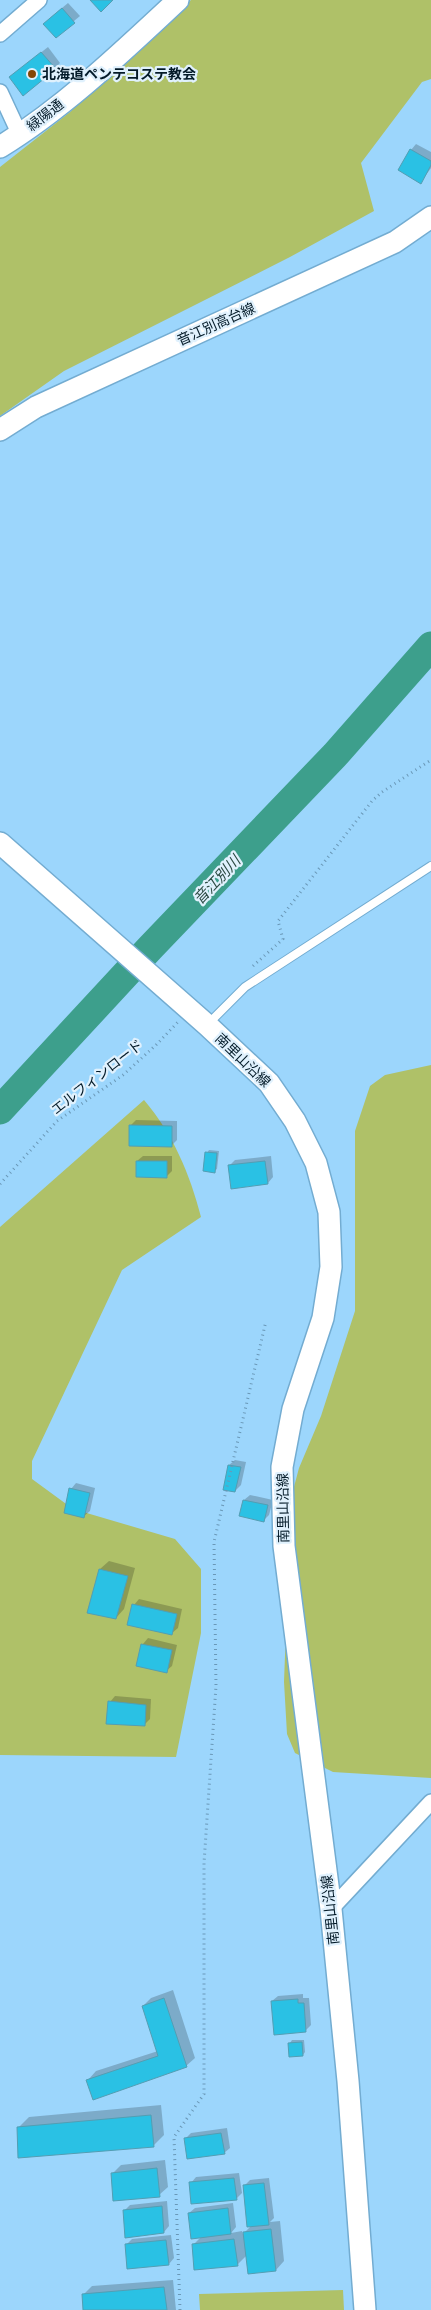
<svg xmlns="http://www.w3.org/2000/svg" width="431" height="2310" viewBox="0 0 431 2310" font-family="'Titillium Web','Noto Sans JP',sans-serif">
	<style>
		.green { fill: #afc168 }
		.shadow { fill: #0003 }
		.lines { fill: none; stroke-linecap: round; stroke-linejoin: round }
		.river { stroke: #3d9f8c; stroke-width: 29 }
		.building { fill: #2ac1e4; stroke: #539eb3 }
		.lane-casing { stroke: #73acd1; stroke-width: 10 }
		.street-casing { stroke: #73acd1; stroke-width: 18 }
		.secondary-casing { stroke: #73acd1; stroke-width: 24 }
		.path { stroke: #6a98b7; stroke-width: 3; stroke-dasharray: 1 4; stroke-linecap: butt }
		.lane { stroke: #fff; stroke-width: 8 }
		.street { stroke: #fff; stroke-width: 15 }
		.secondary { stroke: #fff; stroke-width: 21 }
		.poi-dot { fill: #854706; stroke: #e0f1fd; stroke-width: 2 }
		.labels { text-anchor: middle; stroke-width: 4.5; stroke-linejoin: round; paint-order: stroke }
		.poi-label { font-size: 14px; font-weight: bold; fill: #031a28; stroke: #e0f1fd; text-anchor: start }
		.street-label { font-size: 14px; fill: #031a28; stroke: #e0f1fd }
		.water-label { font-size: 15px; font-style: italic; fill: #2b4942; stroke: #e0f1fd }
	</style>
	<rect width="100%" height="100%" fill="#9cd6fc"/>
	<g class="green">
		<polygon points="191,0 431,0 431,79 422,82 361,163 374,211 290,257 64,371 0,416 0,167 70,112"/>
		<polygon points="431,1065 431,1778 333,1772 295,1753 287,1734 284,1682 291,1498 299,1468 321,1416 355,1311 355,1131 370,1086 385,1075"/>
		<path d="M144,1100C173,1134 190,1174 201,1217L122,1270L32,1461V1479L73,1509L175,1539L201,1569V1633L176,1757L0,1755V1227Z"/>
		<polygon points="343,2290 344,2310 200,2310 199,2294"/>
	</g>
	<g class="shadow">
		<polygon points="68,3 80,16 56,36 50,18"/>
		<polygon points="48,47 60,63 55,68 10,77"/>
		<polygon points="416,144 431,152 431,168 421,182 411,150"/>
		<polygon points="136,1120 177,1121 177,1140 171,1146 130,1126"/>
		<polygon points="209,1150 219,1151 217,1169 214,1171 207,1153"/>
		<polygon points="143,1156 172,1156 172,1171 166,1177 137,1161"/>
		<polygon points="271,1156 273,1177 268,1183 229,1166 235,1160"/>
		<polygon points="235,1460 246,1462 241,1485 235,1491 229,1465"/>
		<polygon points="76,1483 95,1488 90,1511 84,1516 71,1489"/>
		<polygon points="250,1495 273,1500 269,1515 263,1521 244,1500"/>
		<polygon points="109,1561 135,1568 124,1609 116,1618 89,1612 100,1569"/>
		<polygon points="139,1599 182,1609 178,1628 172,1633 134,1605"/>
		<polygon points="148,1638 177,1645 172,1666 166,1671 138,1665 143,1644"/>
		<polygon points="115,1696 151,1699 150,1719 144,1725 110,1702"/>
		<polygon points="173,1990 195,2058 186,2066 88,2080 96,2071 158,2051 143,2006 151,1998"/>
		<polygon points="303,1994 303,1998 309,1998 311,2025 305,2031 272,2001 278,1996"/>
		<polygon points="292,2040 304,2040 305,2052 303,2055 290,2043"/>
		<polygon points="161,2105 164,2135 153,2146 18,2128 29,2117"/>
		<polygon points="227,2128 230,2148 224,2153 186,2138 191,2133"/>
		<polygon points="165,2160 168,2187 159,2195 113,2173 121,2165"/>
		<polygon points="239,2173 242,2193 236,2199 191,2183 196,2177"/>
		<polygon points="269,2178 274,2218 270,2222 280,2221 284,2261 276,2270 247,2255 237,2265 193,2245 201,2237 189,2213 195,2208 233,2203 236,2227 231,2233 242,2231 243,2234 251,2226 244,2186 250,2180"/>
		<polygon points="167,2201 169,2226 164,2232 124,2211 130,2205"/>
		<polygon points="171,2235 174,2258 169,2264 126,2245 132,2239"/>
		<polygon points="173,2280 176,2310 84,2310 83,2295 92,2286"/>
	</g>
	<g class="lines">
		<polyline class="river" points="0,1110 150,948 335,755 431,646"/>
	</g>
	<g class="building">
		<polygon points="90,0 113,0 101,12"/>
		<polygon points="62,8 75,23 56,38 43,24"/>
		<polygon points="41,52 56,69 23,96 9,77"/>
		<polygon points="410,149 431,161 431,165 421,184 398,170"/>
		<polygon points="129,1125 172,1126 172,1147 129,1146"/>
		<polygon points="205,1152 217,1153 215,1173 203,1171"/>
		<polygon points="136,1161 167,1161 167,1178 136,1177"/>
		<polygon points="265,1161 268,1184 231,1189 228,1165"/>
		<polygon points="228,1465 241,1467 235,1492 223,1490"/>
		<polygon points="69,1488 90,1493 84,1518 64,1513"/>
		<polygon points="243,1500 268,1505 264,1522 239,1516"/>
		<polygon points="99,1569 128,1576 116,1619 87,1613"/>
		<polygon points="132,1604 177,1614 172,1635 127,1625"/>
		<polygon points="141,1644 172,1650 167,1673 136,1666"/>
		<polygon points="108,1701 146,1705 145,1726 106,1724"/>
		<polygon points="164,1998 187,2067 93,2100 86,2080 158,2056 142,2006"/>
		<polygon points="298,1999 298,2003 304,2003 306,2032 274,2035 271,2001"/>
		<polygon points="302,2042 303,2056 289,2057 288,2043"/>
		<polygon points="151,2115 154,2147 18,2158 17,2127"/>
		<polygon points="221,2133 225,2154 187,2159 184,2138"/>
		<polygon points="157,2168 160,2197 113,2201 111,2173"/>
		<polygon points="234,2178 237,2200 191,2204 189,2182"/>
		<polygon points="264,2183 269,2225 247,2227 243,2185"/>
		<polygon points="162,2206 164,2233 125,2238 123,2210"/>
		<polygon points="228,2208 231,2234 191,2239 188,2213"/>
		<polygon points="271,2229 276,2271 248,2274 243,2232"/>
		<polygon points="234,2239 238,2266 194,2270 192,2244"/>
		<polygon points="166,2240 169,2265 127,2269 125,2244"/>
		<polygon points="164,2287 167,2310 83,2310 82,2294"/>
	</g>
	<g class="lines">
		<defs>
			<polyline id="lane" points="208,1024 245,987 431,866"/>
			<g id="street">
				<polyline points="0,34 39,0"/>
				<polyline points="0,92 20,135"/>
				<polyline points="331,1909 431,1802"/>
			</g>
			<g id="secondary">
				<path d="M0,147C65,107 122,52 178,0"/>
				<polyline points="0,430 36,407 395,242 431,217"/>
				<polyline points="0,843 207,1025 269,1083 295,1121 316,1163 329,1212 331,1267 323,1318 293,1409 282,1467 284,1546 331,1909 348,2081 365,2310"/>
			</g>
		</defs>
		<use href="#lane" class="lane-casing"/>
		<use href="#street" class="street-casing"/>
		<use href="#secondary" class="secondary-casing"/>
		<g class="path">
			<polyline points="253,966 283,939 278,921 372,801 382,792 431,760"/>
			<polyline points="0,1184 57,1121 123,1075 156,1045 178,1022"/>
			<polyline points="180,2310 174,2137 204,2094 204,1863 216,1686 214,1542 266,1321"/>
		</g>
		<use href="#lane" class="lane"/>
		<use href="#street" class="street"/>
		<use href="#secondary" class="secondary"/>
	</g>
	<circle class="poi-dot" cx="32" cy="74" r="5"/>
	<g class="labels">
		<g class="poi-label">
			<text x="42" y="79">北海道ペンテコステ教会</text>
		</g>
		<g class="street-label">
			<text transform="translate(45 115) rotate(-38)" y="5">緑陽通</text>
			<text transform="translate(216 324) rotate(-24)" y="5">音江別高台線</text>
			<text transform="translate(243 1060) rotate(44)" y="5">南里山沿線</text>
			<text transform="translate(97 1077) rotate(-38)" y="5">エルフィンロード</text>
			<text transform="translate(283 1508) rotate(-91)" y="5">南里山沿線</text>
			<text transform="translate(330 1910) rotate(-96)" y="5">南里山沿線</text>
		</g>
		<g class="water-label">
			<text transform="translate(217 880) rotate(-47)" y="5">音江別川</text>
		</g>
	</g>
</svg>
